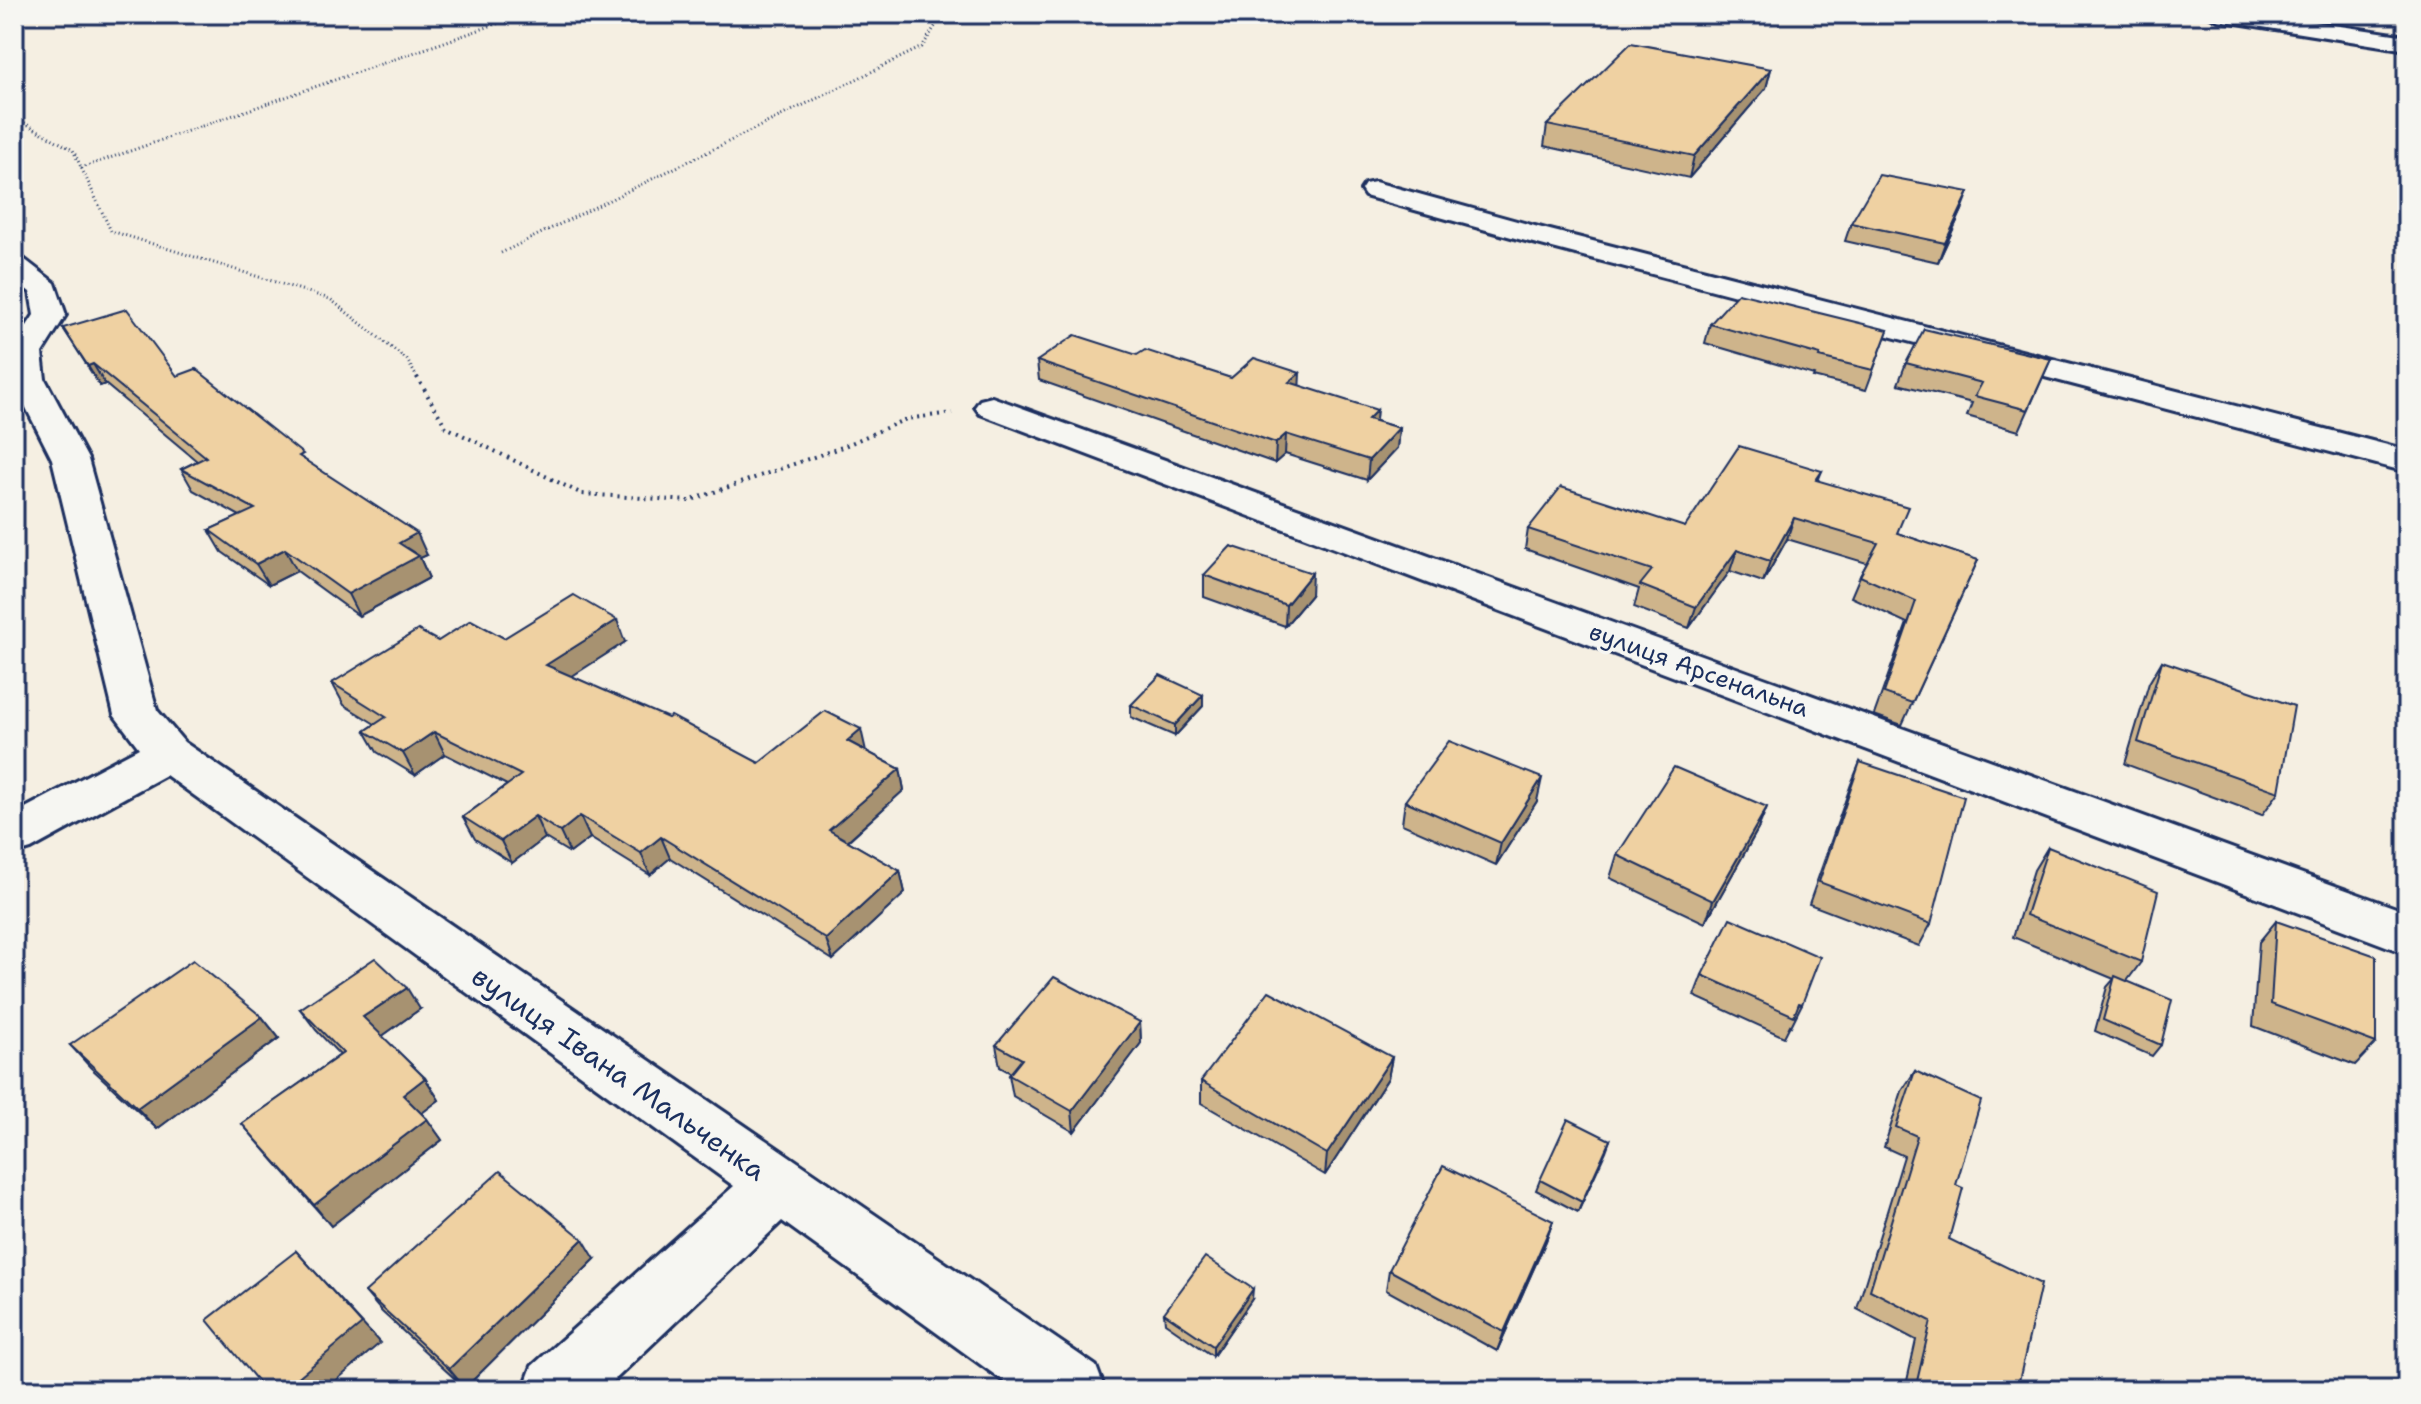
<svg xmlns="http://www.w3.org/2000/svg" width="2421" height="1404" viewBox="0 0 2421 1404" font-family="'Shantell Sans',sans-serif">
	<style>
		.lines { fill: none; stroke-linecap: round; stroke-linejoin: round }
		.minor-casing { stroke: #1b2f5e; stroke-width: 6 }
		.path-far1 { stroke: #1b2f5e; stroke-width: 3; stroke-dasharray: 1 3; stroke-linecap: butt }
		.path { stroke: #1b2f5e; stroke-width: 4; stroke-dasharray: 2 5; stroke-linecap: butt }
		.minor { fill: #f6f6f2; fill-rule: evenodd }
		.wall { fill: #ceb48b; stroke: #1b2f5e; stroke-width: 2 }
		.shaded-wall { fill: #a79271; stroke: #1b2f5e; stroke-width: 2 }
		.building { fill: #efd1a2; stroke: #1b2f5e; stroke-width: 2 }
		.labels { text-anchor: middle; stroke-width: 7; stroke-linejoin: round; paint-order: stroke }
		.street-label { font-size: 24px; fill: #1b2f5e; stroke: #f6f6f2 }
		.near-street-label { font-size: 28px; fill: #1b2f5e; stroke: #f6f6f2 }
	</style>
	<rect width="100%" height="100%" fill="#f5efe2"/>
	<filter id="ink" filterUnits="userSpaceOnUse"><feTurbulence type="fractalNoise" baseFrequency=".0125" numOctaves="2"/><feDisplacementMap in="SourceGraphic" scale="16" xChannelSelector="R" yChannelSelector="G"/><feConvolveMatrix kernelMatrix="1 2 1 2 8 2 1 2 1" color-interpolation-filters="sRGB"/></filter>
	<g filter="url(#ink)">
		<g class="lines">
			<defs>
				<g id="minor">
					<polygon points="2207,14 2260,14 2407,36 2407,50 2218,20"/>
					<polygon points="1375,182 1542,228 2407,450 2407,472 1522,240 1365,196 1361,190 1365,184"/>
					<polygon points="14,256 24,259 55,283 66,315 42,353 45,379 88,459 157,710 184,742 1096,1366 1105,1390 1016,1390 782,1221 604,1390 523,1390 532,1366 734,1186 166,775 31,849 14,854 14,814 139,748 114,715 52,459 14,384 14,346 34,315 30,292 14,280"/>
					<polygon points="992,397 2407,912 2407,954 980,414 975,407 980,400"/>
				</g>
			</defs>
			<use href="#minor" class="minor-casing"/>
			<g class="path-far1">
				<polyline points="14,117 73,150 111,231 330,299 407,360 418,379"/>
				<polyline points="81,168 525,14"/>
				<polyline points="501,253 922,47 943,14"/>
			</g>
			<polyline class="path" points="417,377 446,427 582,494 689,501 842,447 906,419 952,413"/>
			<use href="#minor" class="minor"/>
		</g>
		<g class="wall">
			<polygon points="1771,69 1766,88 1689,178 1544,146 1547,125"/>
			<polygon points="1962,210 1938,262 1845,241 1851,223"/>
			<polygon points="1710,324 1888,330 1866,390 1813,377 1814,375 1705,343"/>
			<polygon points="63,328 177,376 307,462 427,555 420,558 429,578 359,616 297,571 269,585 222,552 209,530 240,516 193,490 181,469 197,461 105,384 100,386"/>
			<polygon points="1137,355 1231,378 1299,386 1376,421 1399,428 1397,448 1367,480 1285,454 1275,463 1039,380 1037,361"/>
			<polygon points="2051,359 2019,431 1967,416 1972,403 1898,384 1906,363"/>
			<polygon points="1822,471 1818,481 1897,533 1978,560 1902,725 1874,715 1907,623 1851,597 1860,576 1867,563 1787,539 1763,582 1730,571 1689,628 1634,607 1639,589 1525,549 1528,529 1685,527"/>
			<polygon points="1204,575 1311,595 1285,626 1204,597"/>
			<polygon points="504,638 625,642 571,676 759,763 866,751 900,769 904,790 848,841 900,871 905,893 833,960 670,858 650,875 590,838 570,853 545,838 512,863 475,839 463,817 507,785 445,754 415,775 377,752 365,731 375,724 344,705 332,683 438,641"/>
			<polygon points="2162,661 2279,792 2262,815 2125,764 2149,683"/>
			<polygon points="1203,695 1203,706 1175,736 1131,717 1131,705"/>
			<polygon points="1860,762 1931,924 1919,946 1809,904 1851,784"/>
			<polygon points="1405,801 1537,801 1496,865 1402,824"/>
			<polygon points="1758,829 1705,923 1610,878 1617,855"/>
			<polygon points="2048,847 2141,962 2127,981 2161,1045 2152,1056 2095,1031 2107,987 2114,979 2013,937 2034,870"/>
			<polygon points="2276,921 2376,1043 2355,1065 2253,1026 2259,942"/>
			<polygon points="1702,975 1802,1004 1791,1026 1790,1025 1784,1037 1694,996"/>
			<polygon points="300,1009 420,1009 382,1036 425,1078 439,1100 421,1113 427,1119 442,1140 331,1226 242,1124 340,1055 316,1030"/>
			<polygon points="262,1017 279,1038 157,1129 90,1067 70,1045"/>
			<polygon points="1140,1022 1141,1043 1074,1132 1013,1096 1009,1075 1011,1073 1000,1067 996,1045"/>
			<polygon points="1392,1057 1388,1078 1325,1175 1201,1103 1201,1081"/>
			<polygon points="1915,1071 1956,1185 1949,1239 2017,1390 1905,1390 1916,1340 1857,1309 1904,1156 1884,1147 1902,1091"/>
			<polygon points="1610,1140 1578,1212 1536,1190 1540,1180"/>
			<polygon points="1553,1221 1546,1241 1497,1351 1386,1290 1389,1270"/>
			<polygon points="595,1259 465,1388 382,1312 365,1292"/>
			<polygon points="1252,1299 1213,1356 1165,1323 1164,1313"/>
		</g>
		<g class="shaded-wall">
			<polygon points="1771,69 1766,88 1689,178 1694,156"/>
			<polygon points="1969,192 1962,210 1938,262 1945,243"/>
			<polygon points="93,364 105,384 100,386 88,366"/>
			<polygon points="1300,373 1299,393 1289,382"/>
			<polygon points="1377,410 1375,429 1368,419"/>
			<polygon points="1399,428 1397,448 1367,480 1369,460"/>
			<polygon points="1286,434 1285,454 1275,463 1276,443"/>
			<polygon points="1794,518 1787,539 1763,582 1770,561"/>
			<polygon points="417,533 427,555 420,558 429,578 359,616 348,594 399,543"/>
			<polygon points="285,549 297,571 269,585 256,564"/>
			<polygon points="1737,550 1730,571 1689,628 1696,607"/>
			<polygon points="1312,573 1311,595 1285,626 1286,605"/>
			<polygon points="617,620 625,642 555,687 546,665"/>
			<polygon points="1203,695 1203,706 1175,736 1175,725"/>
			<polygon points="861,729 866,751 847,741"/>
			<polygon points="434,732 445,754 415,775 403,753"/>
			<polygon points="900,769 904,790 835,852 829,830"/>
			<polygon points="14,778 21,787 14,791"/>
			<polygon points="1542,778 1537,801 1496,865 1501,843"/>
			<polygon points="1767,807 1758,829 1705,923 1713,901"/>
			<polygon points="535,816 545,838 512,863 501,841"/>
			<polygon points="580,816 590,838 570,853 560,832"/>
			<polygon points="661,837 670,858 650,875 641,853"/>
			<polygon points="900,871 905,893 833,960 826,939"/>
			<polygon points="407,988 420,1009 378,1039 363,1017"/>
			<polygon points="262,1017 279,1038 157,1129 137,1108"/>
			<polygon points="1140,1022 1141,1043 1074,1132 1072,1111"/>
			<polygon points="1392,1057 1388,1078 1325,1175 1327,1154"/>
			<polygon points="425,1078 439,1100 418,1116 403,1095"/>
			<polygon points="427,1119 442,1140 331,1226 314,1205"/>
			<polygon points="1610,1140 1606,1151 1578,1212 1582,1202"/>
			<polygon points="1553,1221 1546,1241 1497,1351 1504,1332"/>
			<polygon points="583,1239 595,1259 465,1388 449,1369"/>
			<polygon points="296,1251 380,1343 325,1390 283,1390"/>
			<polygon points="1253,1289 1252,1299 1213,1356 1213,1346"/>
		</g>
		<g class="building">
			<polygon points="1631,43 1771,69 1694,156 1547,125"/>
			<polygon points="1879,175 1969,192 1945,243 1851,223"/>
			<polygon points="1738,293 1888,330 1873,370 1819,357 1820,355 1710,324"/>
			<polygon points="127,309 177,376 196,369 303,454 299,456 417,533 399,543 419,556 348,594 285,549 256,564 209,530 255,509 181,469 206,457 93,364 88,366 63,328"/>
			<polygon points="1924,329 2051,359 2028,410 1975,396 1982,383 1906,363"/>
			<polygon points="1075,335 1137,355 1145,350 1231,378 1254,358 1300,373 1289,382 1377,410 1368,419 1399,428 1369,460 1286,434 1276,443 1037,361"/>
			<polygon points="1739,446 1822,471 1816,480 1908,507 1897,533 1978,560 1912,703 1884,693 1916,601 1860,576 1878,543 1794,518 1770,561 1737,550 1696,607 1640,585 1652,570 1528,529 1561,487 1685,527"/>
			<polygon points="1231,546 1312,573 1286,605 1204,575"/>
			<polygon points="574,595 617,620 546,665 668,718 671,716 759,763 825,711 861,729 847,741 900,769 829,830 900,871 826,939 661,837 641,853 580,816 560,832 535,816 501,841 463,817 521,775 434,732 403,753 365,731 386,717 332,683 418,630 438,641 471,620 504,638"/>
			<polygon points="2162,661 2294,706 2279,792 2138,742"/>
			<polygon points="1160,675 1203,695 1175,725 1131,705"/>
			<polygon points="1449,741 1542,778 1501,843 1405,801"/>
			<polygon points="1860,762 1964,797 1931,924 1819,882"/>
			<polygon points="1674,767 1767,807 1713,901 1617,855"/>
			<polygon points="2048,847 2158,891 2141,962 2026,915"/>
			<polygon points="1730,918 1820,957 1802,1004 1799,1003 1794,1016 1702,975"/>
			<polygon points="2276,921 2376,956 2376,1043 2271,1004"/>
			<polygon points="375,958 407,988 363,1017 425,1078 403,1095 427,1119 314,1205 242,1124 343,1053 300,1009"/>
			<polygon points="193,960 262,1017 137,1108 70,1045"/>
			<polygon points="2115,976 2172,1000 2161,1045 2103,1020"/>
			<polygon points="1054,977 1140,1022 1072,1111 1009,1075 1022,1059 996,1045"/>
			<polygon points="1269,991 1392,1057 1327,1154 1201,1081"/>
			<polygon points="1915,1071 1981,1101 1956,1185 1963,1188 1949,1239 2041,1284 2017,1390 1915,1390 1931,1321 1870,1290 1917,1136 1896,1127"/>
			<polygon points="1568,1119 1610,1140 1582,1202 1540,1180"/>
			<polygon points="1443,1166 1553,1221 1504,1332 1389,1270"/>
			<polygon points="500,1171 583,1239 449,1369 365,1292"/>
			<polygon points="296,1251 362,1324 283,1390 265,1390 207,1320"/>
			<polygon points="1205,1257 1253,1289 1213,1346 1164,1313"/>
		</g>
	</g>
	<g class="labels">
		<g class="street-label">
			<text transform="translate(1699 670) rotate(20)" y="8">вулиця Арсенальна</text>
		</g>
		<g class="near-street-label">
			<text transform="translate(619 1073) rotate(35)" y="10">вулиця Івана Мальченка</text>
		</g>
	</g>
	<rect width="2421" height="1404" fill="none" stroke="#f6f6f2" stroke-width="48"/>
	<rect x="24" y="24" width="2373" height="1356" fill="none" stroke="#1b2f5e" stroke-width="3" filter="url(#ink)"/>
</svg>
